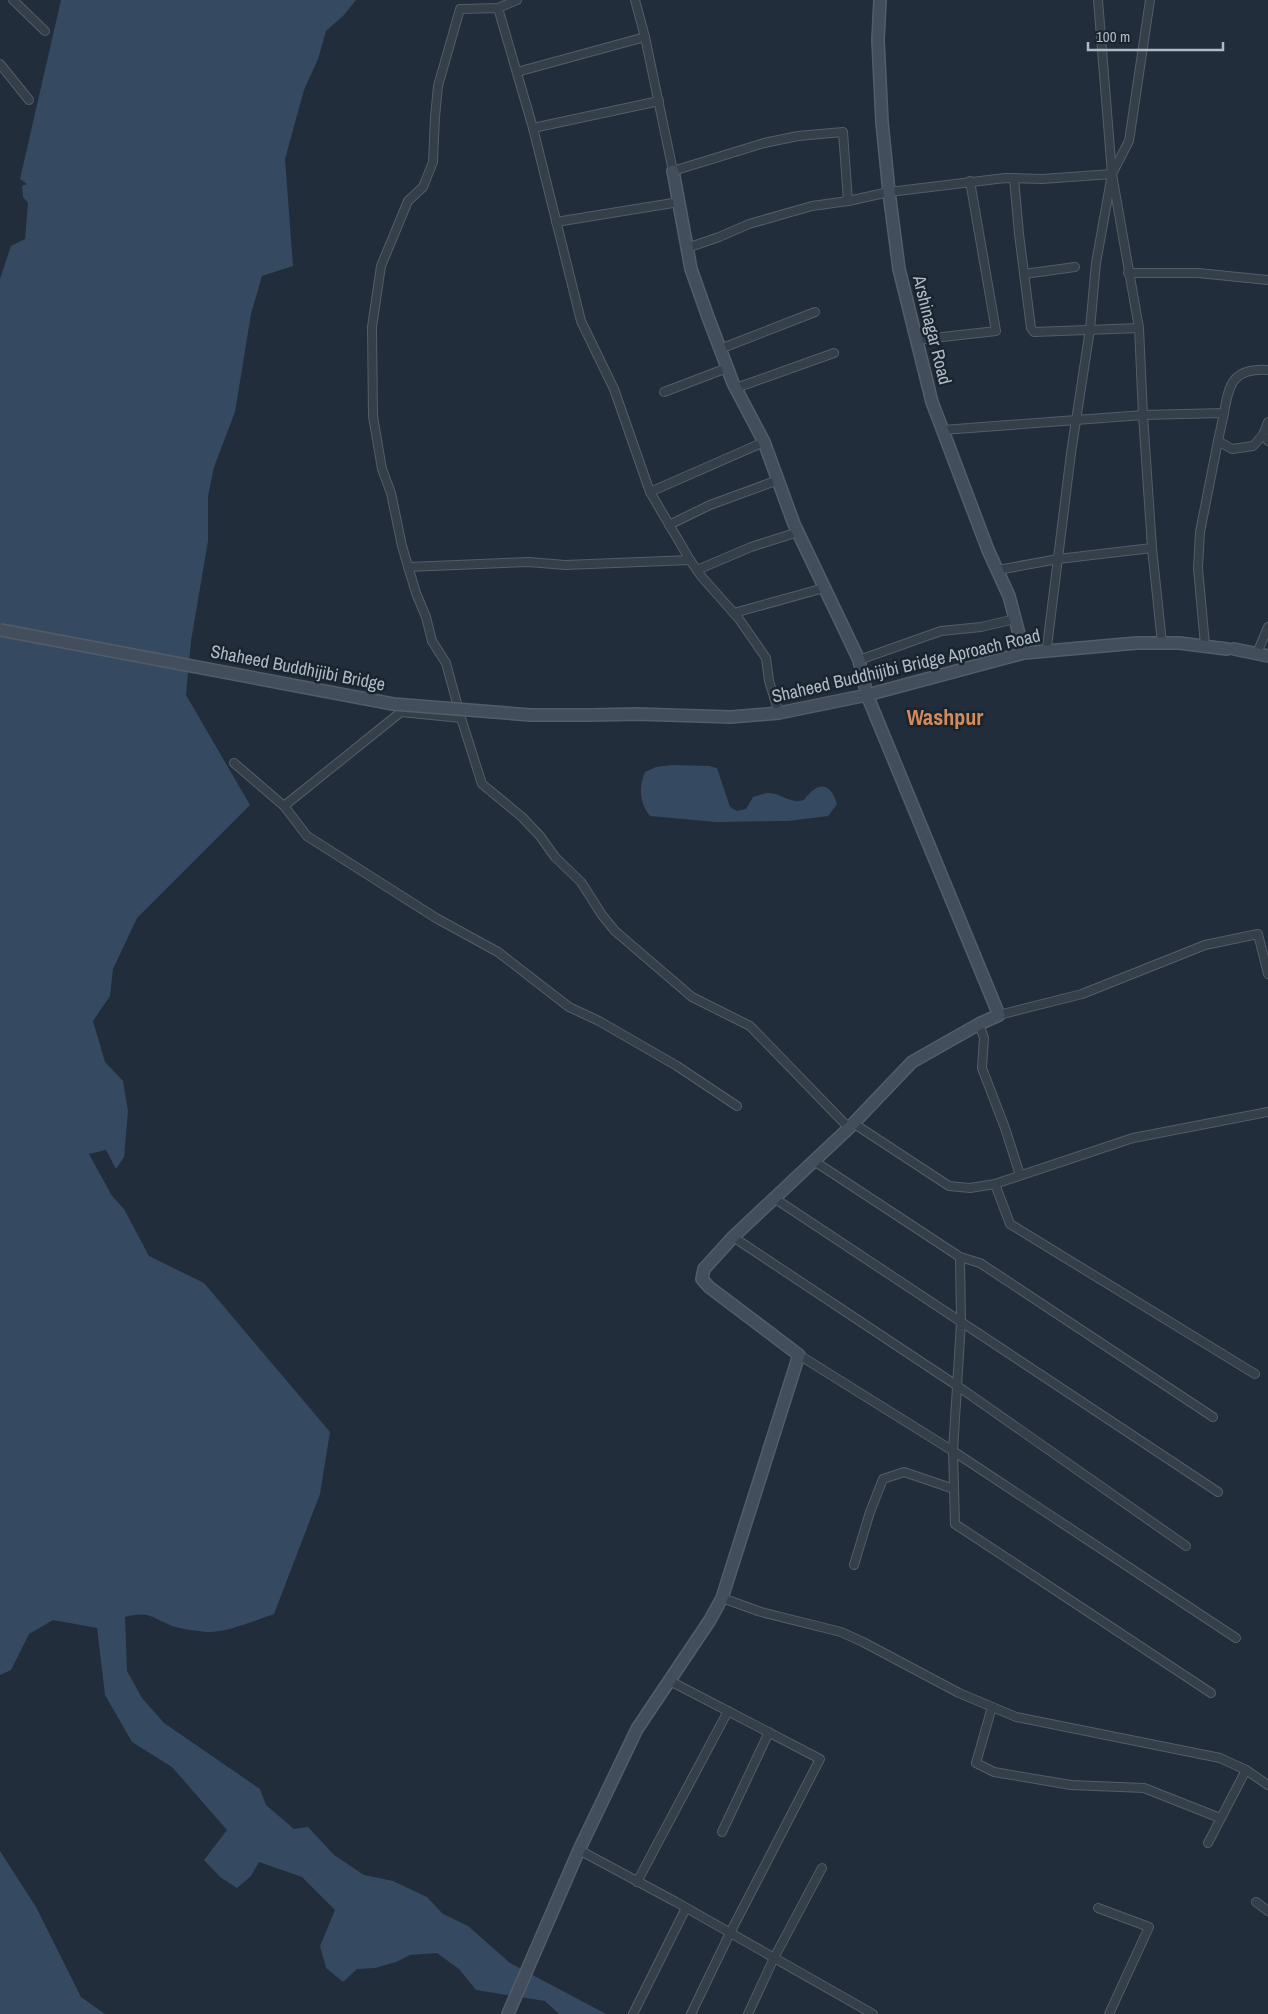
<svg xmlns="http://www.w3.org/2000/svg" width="1268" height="2014" viewBox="0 0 1268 2014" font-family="'Archivo Narrow',sans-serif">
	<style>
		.water { fill: #354a61 }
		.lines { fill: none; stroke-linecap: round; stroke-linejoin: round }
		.street-casing { stroke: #535d68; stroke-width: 10 }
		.secondary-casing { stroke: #535d68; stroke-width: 14 }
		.street { stroke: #353f4a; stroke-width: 8 }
		.secondary { stroke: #434e5d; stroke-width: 11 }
		.secondary-bridge-casing { stroke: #535d68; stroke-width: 14; stroke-linecap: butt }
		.secondary-bridge { stroke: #434e5d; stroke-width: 11 }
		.labels { text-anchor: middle; stroke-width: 5; stroke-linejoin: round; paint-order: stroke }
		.street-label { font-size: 18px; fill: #b0bac6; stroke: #1a242f }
		.district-label { font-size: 22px; font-weight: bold; fill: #d58a5c; stroke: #1a242f }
	</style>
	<rect width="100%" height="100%" fill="#212d3a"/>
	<g class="water">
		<path d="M61,0H356L344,15L326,31L318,59L304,90L285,159L293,266L262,276L251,314L235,412L214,467L208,496V541L191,641L186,695L250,805L137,918L113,969L110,996L93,1021L105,1062L123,1081L128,1111L124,1157L116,1169L106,1150L89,1154L112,1196L124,1209L149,1256L204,1283L330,1432L320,1494L274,1614C257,1620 224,1633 207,1632C196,1631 182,1629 172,1626C150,1617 150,1611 125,1617L127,1671L142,1698L164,1723L260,1789L266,1805L294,1829L308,1827L334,1855L364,1875L393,1881L427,1897L443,1914L468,1926L510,1963L606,2014H559L545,2001L476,1990L459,1969L437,1953L410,1955L396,1962L375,1968L357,1969L343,1982L326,1968L320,1946L335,1910L302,1877L259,1862L251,1876L237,1888L220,1877L204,1860L227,1830L172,1767L132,1742L105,1695L97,1628L53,1620L29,1634L11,1670L0,1675V279L11,246L25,239L28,203L23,197L22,186L27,184L20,179Z"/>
		<path d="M672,765L709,766L717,768L730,807L737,811L746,809L753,797C758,796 764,793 769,793C783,794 790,804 804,800C817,782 830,781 837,804L828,816L788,821L716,822L650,816C640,804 638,787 645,772L656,767Z"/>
		<polygon points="0,1851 36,1907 81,1997 105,2014 0,2014"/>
	</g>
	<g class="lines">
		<defs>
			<g id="street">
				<polyline points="13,0 45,31"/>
				<polyline points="635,0 645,37 673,171 764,143 798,136 843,132 848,201"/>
				<polyline points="1098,0 1112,174 1139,328 1143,415 1224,413 1218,441 1232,449 1253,446 1263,435"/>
				<polyline points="498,8 517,0"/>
				<polyline points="0,64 29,100"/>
				<polyline points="517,72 645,37"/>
				<polyline points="533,128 659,101"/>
				<polyline points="1014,178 1019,234 1031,328 1034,332 1139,328"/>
				<polyline points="556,222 679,202"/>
				<polyline points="687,248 719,237 749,224 812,206 848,201 889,192 1005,178 1042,179 1112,174"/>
				<polyline points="1128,273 1198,273 1268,280"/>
				<polyline points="1024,274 1075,267"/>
				<polyline points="916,340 996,331 970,181"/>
				<polyline points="720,349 815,312"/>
				<polyline points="736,388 834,353"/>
				<polyline points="664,392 727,368"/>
				<path d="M1224,413C1229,382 1234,368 1268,370"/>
				<polyline points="1268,422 1263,435 1268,441"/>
				<polyline points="943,430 1143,415 1152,548 1058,559 998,570"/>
				<polyline points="650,492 764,442"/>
				<polyline points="669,525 710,505 778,480"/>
				<polyline points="1152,548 1162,643"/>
				<polyline points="408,567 529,562 565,565 690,560"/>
				<polyline points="697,570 751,547 798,532"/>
				<polyline points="734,613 824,588"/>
				<polyline points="1205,645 1198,568 1200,532 1218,441"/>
				<polyline points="1047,647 1071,453 1090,329 1096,263 1112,174 1129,141 1150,0"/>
				<polyline points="1257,653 1268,627"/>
				<polyline points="859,660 941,631 981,627 1015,619"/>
				<polyline points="779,713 769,681 766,658 739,619 701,576 690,560 650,492 614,389 581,321 533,128 498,8 460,9 438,86 435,117 433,162 423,187 408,201 381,266 372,327 373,416 382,469 391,493 402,546 416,593 426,617 432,641 446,663 461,718 482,784 522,817 540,836 555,857 581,882 602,915 615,931 692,997 750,1026 849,1128"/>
				<polyline points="234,763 284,806 307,836 436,918 498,952 569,1007 599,1021 677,1066 737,1106"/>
				<polyline points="284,806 401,712 461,718"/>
				<polyline points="999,1015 1082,994 1205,945 1258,934 1268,974"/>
				<polyline points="979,1024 984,1038 982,1068 1005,1128 1020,1175"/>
				<polyline points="853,1123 949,1186 970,1188 995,1184 1133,1138 1268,1112"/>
				<polyline points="814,1161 960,1257 980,1263 1213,1417"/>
				<polyline points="995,1184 1010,1224 1255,1374"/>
				<polyline points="774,1198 1218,1492"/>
				<polyline points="733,1237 956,1385 1186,1546"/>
				<polyline points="960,1257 961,1322 953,1451 955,1524 1211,1693"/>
				<polyline points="799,1355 953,1451 1236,1638"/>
				<polyline points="854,1565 870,1512 883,1479 904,1472 954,1489"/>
				<polyline points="722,1598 761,1612 841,1632 863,1642 959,1693 1016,1717 1220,1758 1246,1770 1268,1785"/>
				<polyline points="670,1681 820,1759 730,1933 691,2014"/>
				<polyline points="992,1707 976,1763 994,1772 1071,1785 1144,1788 1220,1818"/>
				<polyline points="722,1832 769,1732"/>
				<polyline points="1208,1843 1246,1770"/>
				<polyline points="579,1850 676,1902 873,2014"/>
				<polyline points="637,1882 728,1711"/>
				<polyline points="1256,1902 1268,1911"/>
				<polyline points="1098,1908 1149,1927 1109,2014"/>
				<polyline points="633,2014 686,1908"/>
				<polyline points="748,2014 774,1958 822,1868"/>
			</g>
			<g id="secondary">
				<polyline points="880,0 878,40 882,122 889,192 899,269 932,402 988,550 1009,596 1024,653"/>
				<polyline points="1234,649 1268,656"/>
				<polyline points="592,715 637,714 731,717 779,713 867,695 1024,653 1137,643 1179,643 1227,649"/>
				<polyline points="508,2014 579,1850 637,1729 710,1620 722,1598 799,1355 709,1287 702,1279 704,1269 733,1237 849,1128 912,1062 979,1024 999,1015 867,695 859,660 794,524 764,442 733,383 708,317 691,269 673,171"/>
			</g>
		</defs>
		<use href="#street" class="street-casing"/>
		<use href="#secondary" class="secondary-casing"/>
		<use href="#street" class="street"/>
		<use href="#secondary" class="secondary"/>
		<defs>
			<polyline id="secondary-bridge" points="0,630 393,704 531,715 592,715"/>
		</defs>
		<use href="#secondary-bridge" class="secondary-bridge-casing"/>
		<use href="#secondary-bridge" class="secondary-bridge"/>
	</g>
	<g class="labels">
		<g class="street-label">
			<text transform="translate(932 330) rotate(76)" y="6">Arshinagar Road</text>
			<text transform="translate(906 666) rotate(-13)" y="6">Shaheed Buddhijibi Bridge Aproach Road</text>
			<text transform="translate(298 668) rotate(11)" y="6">Shaheed Buddhijibi Bridge</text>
		</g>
		<g class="district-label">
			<text x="945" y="725">Washpur</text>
		</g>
	</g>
	<path d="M1088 42v8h135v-8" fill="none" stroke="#b0bac6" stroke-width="2.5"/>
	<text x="1096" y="42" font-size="15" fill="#b0bac6" stroke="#1a242f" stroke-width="4" paint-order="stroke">100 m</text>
</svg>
